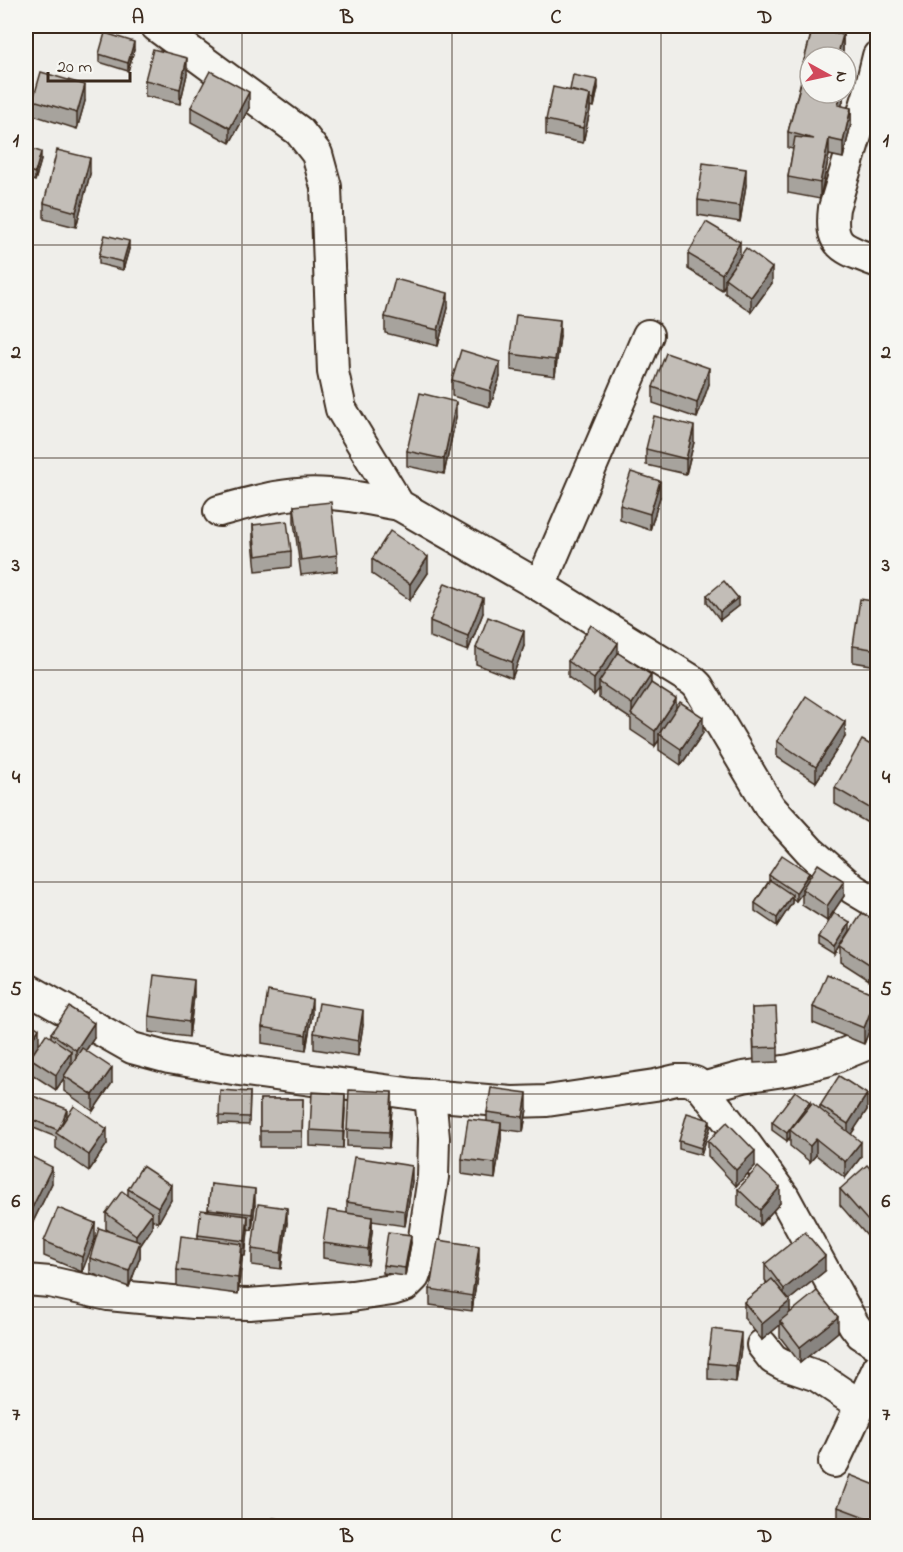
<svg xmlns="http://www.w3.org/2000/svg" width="903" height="1552" viewBox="0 0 903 1552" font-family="'Indie Flower',sans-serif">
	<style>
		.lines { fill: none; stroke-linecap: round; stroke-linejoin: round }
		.minor-casing { stroke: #3b2a1e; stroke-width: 34 }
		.minor { stroke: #f6f6f2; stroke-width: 30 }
		.wall { fill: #a7a39d; stroke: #3b2a1e; stroke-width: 1.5 }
		.shaded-wall { fill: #888480; stroke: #3b2a1e; stroke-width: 1.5 }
		.building { fill: #c2bdb7; stroke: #3b2a1e; stroke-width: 1.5 }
		.grid { fill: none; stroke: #3b2a1e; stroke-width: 1.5; stroke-opacity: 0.55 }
		.neatline { fill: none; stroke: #3b2a1e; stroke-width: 2 }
		.grid-label { font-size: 20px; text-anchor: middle; font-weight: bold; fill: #3b2a1e }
	</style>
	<rect width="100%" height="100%" fill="#efeeea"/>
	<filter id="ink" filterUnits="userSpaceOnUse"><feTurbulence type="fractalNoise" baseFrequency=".0167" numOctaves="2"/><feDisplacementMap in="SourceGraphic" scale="12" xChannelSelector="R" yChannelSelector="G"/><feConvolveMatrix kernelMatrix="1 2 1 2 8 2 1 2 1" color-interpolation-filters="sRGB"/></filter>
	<g filter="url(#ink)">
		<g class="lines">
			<defs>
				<g id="minor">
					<polyline points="156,26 299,131 317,154 326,187 333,372 341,409 399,505 540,586 693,681 698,686 770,807 810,851 853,889 878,904"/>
					<path d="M878,56L869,93L834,208C829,249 844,248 878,262"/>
					<path d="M219,511C255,501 292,490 329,494C353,495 376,501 399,505"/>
					<polyline points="540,586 648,335"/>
					<polyline points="26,988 132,1048 169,1058 239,1070 414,1094 512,1102 547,1101 655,1085 676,1080 686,1080 695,1082 702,1088 743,1140 784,1197 854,1325 861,1334 878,1345"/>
					<polyline points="702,1088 743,1077 790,1070 826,1061 878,1040"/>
					<polyline points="26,1280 50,1282 108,1295 194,1303 249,1304 352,1296 392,1290 405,1286 414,1277 421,1258 433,1177 434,1138 430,1095"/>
					<polyline points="762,1345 773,1359 782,1364 817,1376 860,1405"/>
					<polyline points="834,1462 878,1368"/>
				</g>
			</defs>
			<use href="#minor" class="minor-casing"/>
			<use href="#minor" class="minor"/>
		</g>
		<g class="wall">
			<polygon points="813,27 843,35 843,51 841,57 810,57 810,93 843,93 843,101 841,106 851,108 851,124 843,158 829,155 820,199 788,193 788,177 793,149 788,148 788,132 802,77 802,68"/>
			<polygon points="134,50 128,71 99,62 99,54"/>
			<polygon points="187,74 180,104 145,96 145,80"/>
			<polygon points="598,88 594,107 590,106 590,110 583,143 546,135 546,120 570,90"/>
			<polygon points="33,100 85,101 77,129 33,115"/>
			<polygon points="191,107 249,108 230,143 191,122"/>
			<polygon points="26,147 41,160 35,181 26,178"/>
			<polygon points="90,174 76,227 44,219 44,203"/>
			<polygon points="746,185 740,222 698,215 698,200"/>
			<polygon points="129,249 123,270 99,264 99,256"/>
			<polygon points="688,254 740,256 772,283 751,312 725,293 725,284 722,290 688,269"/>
			<polygon points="448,308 438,346 385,333 385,317"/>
			<polygon points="560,336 555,376 511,370 511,354"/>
			<polygon points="500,377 490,407 452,396 452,380"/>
			<polygon points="709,384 697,418 653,403 653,387"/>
			<polygon points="456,417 444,474 407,466 407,451"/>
			<polygon points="694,442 686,474 646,465 646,449"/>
			<polygon points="660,497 650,530 620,520 620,505"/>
			<polygon points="294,506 337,555 337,571 301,575 294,522"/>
			<polygon points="253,525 291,551 291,567 256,571 253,541"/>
			<polygon points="372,559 428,573 410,600 372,574"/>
			<polygon points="707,595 738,606 720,620 707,603"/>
			<polygon points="878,602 878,666 853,662 853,646"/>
			<polygon points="483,613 468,651 430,637 430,621"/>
			<polygon points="524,646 512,678 476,664 476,648"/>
			<polygon points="618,653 651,683 676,708 703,733 681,765 659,750 659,740 655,746 631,730 631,719 599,698 599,689 594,695 568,677 568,661"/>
			<polygon points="845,737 816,782 777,757 777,741"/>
			<polygon points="878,749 878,829 835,804 835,788"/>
			<polygon points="878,834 878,862 871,860 871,852"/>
			<polygon points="769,875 809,878 844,896 827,921 802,905 802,893 796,901 792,898 792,903 777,926 755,911 755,903 769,881"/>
			<polygon points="878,922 869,980 841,962 841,946"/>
			<polygon points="850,931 835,955 819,945 819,937"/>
			<polygon points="194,996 189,1037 149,1032 149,1016"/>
			<polygon points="813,1007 877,1011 864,1044 813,1023"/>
			<polygon points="752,1008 778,1047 778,1062 754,1063"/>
			<polygon points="312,1015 306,1050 262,1043 262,1027"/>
			<polygon points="26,1020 39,1044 51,1038 51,1033 94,1038 86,1050 112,1083 93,1111 64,1091 64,1078 56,1090 30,1073 31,1057 26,1064"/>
			<polygon points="363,1025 358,1056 314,1049 314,1033"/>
			<polygon points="250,1092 249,1125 219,1124 219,1116"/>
			<polygon points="260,1099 303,1099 302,1147 260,1147"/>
			<polygon points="810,1105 820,1109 820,1106 867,1110 851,1134 861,1157 845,1178 816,1155 810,1162 790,1146 790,1137 787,1141 772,1130 772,1122"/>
			<polygon points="392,1107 389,1148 347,1146 347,1130"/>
			<polygon points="345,1109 343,1148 310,1146 310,1130"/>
			<polygon points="527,1109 523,1132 501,1129 501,1139 495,1179 462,1174 462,1159 487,1121 487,1112"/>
			<polygon points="26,1116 67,1117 107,1144 89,1171 56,1148 56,1137 26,1125"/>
			<polygon points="710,1128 701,1155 679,1149 679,1141"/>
			<polygon points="708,1141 755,1166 736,1186 708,1156"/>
			<polygon points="26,1154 52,1183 28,1232 26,1230"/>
			<polygon points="878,1177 875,1245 840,1205 840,1189"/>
			<polygon points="412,1181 405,1226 372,1221 372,1232 368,1265 323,1258 323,1243 347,1213 347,1202"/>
			<polygon points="211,1184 255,1205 252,1230 248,1229 245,1256 242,1256 238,1294 177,1286 177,1270 198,1238 198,1235 208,1211"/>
			<polygon points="128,1189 171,1200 158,1223 152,1219 152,1228 140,1246 140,1257 129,1287 90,1273 90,1258 111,1232 106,1229 106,1213 128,1195"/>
			<polygon points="738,1189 780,1203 760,1225 738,1205"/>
			<polygon points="95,1223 82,1272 44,1256 44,1241"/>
			<polygon points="287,1223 281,1269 252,1265 252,1249"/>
			<polygon points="411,1243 405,1276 383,1273 383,1265"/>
			<polygon points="479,1261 472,1311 430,1305 430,1289"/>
			<polygon points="765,1264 825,1271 789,1300 790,1313 838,1332 800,1363 780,1337 780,1325 762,1340 744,1318 744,1302 767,1283 765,1280"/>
			<polygon points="741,1348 736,1382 708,1379 708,1363"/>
			<polygon points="878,1486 878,1527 847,1527 838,1523 838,1507"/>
		</g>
		<g class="shaded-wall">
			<polygon points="843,35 843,51 841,57 837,57"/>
			<polygon points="134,42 134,50 128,71 128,63"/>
			<polygon points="187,58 187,74 180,104 180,89"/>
			<polygon points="598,80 598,88 594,107 594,99"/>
			<polygon points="85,85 85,101 77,129 77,113"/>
			<polygon points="249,92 249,108 230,143 230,128"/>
			<polygon points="841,93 843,93 843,101 838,120 838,105"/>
			<polygon points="590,95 590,110 583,143 583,128"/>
			<polygon points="851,108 851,124 843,158 843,142"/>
			<polygon points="829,139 829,155 820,199 820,183"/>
			<polygon points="41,152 41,160 35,181 35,173"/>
			<polygon points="90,158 90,174 76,227 76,212"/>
			<polygon points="746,169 746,185 740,222 740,206"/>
			<polygon points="129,241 129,249 123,270 123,262"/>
			<polygon points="740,242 740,257 725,278 725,284 722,290 722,274"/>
			<polygon points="772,268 772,283 751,312 751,297"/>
			<polygon points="448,293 448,308 438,346 438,330"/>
			<polygon points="560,320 560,336 555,376 555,360"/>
			<polygon points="500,362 500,377 490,407 490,391"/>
			<polygon points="709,368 709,384 697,418 697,403"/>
			<polygon points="456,402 456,417 444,474 444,459"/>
			<polygon points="694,426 694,442 686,474 686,459"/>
			<polygon points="660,481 660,497 650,530 650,514"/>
			<polygon points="428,557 428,573 410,600 410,584"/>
			<polygon points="483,598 483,613 468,651 468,636"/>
			<polygon points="738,598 738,606 720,620 720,612"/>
			<polygon points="524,631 524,646 512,678 512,662"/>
			<polygon points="618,643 618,659 599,682 599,689 594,695 594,679"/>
			<polygon points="651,675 651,691 632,715 632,704"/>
			<polygon points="676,699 676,715 659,734 659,740 655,746 655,731"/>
			<polygon points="703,717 703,733 681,765 681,749"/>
			<polygon points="845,722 845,737 816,782 816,767"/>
			<polygon points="809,873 809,881 802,889 802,893 796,901 796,893"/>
			<polygon points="844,881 844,896 827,921 827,906"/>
			<polygon points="792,895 792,903 777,926 777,918"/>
			<polygon points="850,923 850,931 835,955 835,947"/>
			<polygon points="878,950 878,966 869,980 869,964"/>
			<polygon points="194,980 194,996 189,1037 189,1022"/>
			<polygon points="877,995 877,1011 864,1044 864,1028"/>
			<polygon points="312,999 312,1015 306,1050 306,1035"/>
			<polygon points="363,1010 363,1025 358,1056 358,1041"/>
			<polygon points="94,1023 94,1038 76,1065 76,1050"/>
			<polygon points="39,1029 39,1045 26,1064 26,1048"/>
			<polygon points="71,1051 71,1067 64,1076 64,1078 56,1090 56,1075"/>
			<polygon points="112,1068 112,1083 93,1111 93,1095"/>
			<polygon points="392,1092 392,1107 389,1148 389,1132"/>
			<polygon points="527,1093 527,1109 523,1132 523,1117"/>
			<polygon points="345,1094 345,1109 343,1148 343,1132"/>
			<polygon points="867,1094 867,1110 848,1139 848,1124"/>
			<polygon points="810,1102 810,1110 790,1130 790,1137 787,1141 787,1133"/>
			<polygon points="67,1109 67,1117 59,1130"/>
			<polygon points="710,1120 710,1128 701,1155 701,1148"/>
			<polygon points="501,1123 501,1139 495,1179 495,1163"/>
			<polygon points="107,1129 107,1144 89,1171 89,1155"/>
			<polygon points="816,1139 816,1155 810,1162 810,1146"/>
			<polygon points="861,1142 861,1157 845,1178 845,1162"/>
			<polygon points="755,1151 755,1166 736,1186 736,1170"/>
			<polygon points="412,1166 412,1181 405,1226 405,1211"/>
			<polygon points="52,1167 52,1183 28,1232 28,1216"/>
			<polygon points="171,1185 171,1200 158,1223 158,1207"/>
			<polygon points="780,1187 780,1203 760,1225 760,1210"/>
			<polygon points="255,1189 255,1205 252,1230 252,1214"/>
			<polygon points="287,1208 287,1223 281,1269 281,1253"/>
			<polygon points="152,1213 152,1228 140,1246 140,1257 129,1287 129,1271 136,1250 136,1235"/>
			<polygon points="248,1216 248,1232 245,1256 245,1241"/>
			<polygon points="372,1217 372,1232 368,1265 368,1249"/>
			<polygon points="95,1223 95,1239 82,1272 82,1257"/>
			<polygon points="878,1226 878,1242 875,1245 875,1229"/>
			<polygon points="411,1235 411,1243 405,1276 405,1268"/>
			<polygon points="242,1244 242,1259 238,1294 238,1278"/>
			<polygon points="479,1246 479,1261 472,1311 472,1296"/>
			<polygon points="825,1256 825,1271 784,1304 784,1289"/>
			<polygon points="790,1301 790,1317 780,1321 780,1325 762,1340 762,1324"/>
			<polygon points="838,1317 838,1332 800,1363 800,1347"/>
			<polygon points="741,1333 741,1348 736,1382 736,1366"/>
		</g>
		<g class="building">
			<polygon points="813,27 843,35 837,57 810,57 810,70 802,68"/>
			<polygon points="105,33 134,42 128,63 99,54"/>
			<polygon points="153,49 187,58 180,89 145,80"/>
			<polygon points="210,71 249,92 230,128 191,107"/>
			<polygon points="41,72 85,85 77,113 33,100"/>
			<polygon points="573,75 598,80 594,99 590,98 590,95 570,90"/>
			<polygon points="803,75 810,77 810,93 841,93 838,105 851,108 843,142 829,139 820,183 788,177 795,137 814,139 788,132"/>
			<polygon points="553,87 590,95 583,128 546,120"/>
			<polygon points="26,147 41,152 35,173 26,170"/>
			<polygon points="57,150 90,158 76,212 44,203"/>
			<polygon points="703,163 746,169 740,206 698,200"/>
			<polygon points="706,222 740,242 722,274 688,254"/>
			<polygon points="105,235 129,241 123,262 99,256"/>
			<polygon points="746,248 772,268 751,297 725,278"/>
			<polygon points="395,279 448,293 438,330 385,317"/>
			<polygon points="516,315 560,320 555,360 511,354"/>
			<polygon points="461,350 500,362 490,391 452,380"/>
			<polygon points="666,353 709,368 697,403 653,387"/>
			<polygon points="420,393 456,402 444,459 407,451"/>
			<polygon points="654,416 694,426 686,459 646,449"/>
			<polygon points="631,472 660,481 650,514 620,505"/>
			<polygon points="331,502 337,555 301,560 294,506"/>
			<polygon points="287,521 291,551 256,556 253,525"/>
			<polygon points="390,531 428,557 410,584 372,559"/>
			<polygon points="724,581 738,598 720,612 707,595"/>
			<polygon points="445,583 483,598 468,636 430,621"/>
			<polygon points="860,599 878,602 878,650 853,646"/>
			<polygon points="488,617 524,631 512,662 476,648"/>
			<polygon points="591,625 618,643 594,679 568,661"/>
			<polygon points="618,653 651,675 632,704 599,682"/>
			<polygon points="651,683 676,699 655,731 631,714"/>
			<polygon points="806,696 845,722 816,767 777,741"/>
			<polygon points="680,702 703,717 681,749 659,734"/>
			<polygon points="862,740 878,749 878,813 835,788"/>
			<polygon points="878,834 878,855 871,852"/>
			<polygon points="782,855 809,873 796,893 769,875"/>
			<polygon points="818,864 844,881 827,906 802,889"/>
			<polygon points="770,880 792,895 777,918 755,903"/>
			<polygon points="834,913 850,923 835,947 819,937"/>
			<polygon points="862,913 878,922 878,950 869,964 841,946"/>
			<polygon points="827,974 877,995 864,1028 813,1007"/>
			<polygon points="154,975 194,980 189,1022 149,1016"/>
			<polygon points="268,991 312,999 306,1035 262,1027"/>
			<polygon points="319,1003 363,1010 358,1041 314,1033"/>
			<polygon points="69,1007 94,1023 76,1050 51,1033"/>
			<polygon points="776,1007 778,1047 754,1048 752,1008"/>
			<polygon points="26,1020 39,1029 26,1048"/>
			<polygon points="46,1034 71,1051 56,1075 30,1058"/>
			<polygon points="82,1048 112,1068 93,1095 64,1076"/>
			<polygon points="839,1076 867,1094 848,1124 820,1106"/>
			<polygon points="491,1088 527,1093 523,1117 487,1112"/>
			<polygon points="220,1090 250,1092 249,1117 219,1116"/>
			<polygon points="349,1090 392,1092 389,1132 347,1130"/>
			<polygon points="795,1091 810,1102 787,1133 772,1122"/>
			<polygon points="312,1092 345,1094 343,1132 310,1130"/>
			<polygon points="33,1096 67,1109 61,1125 58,1130 26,1117"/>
			<polygon points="260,1099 303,1099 302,1131 260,1131"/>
			<polygon points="812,1103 861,1142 845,1162 816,1139 810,1146 790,1130"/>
			<polygon points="74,1106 107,1129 89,1155 56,1133"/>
			<polygon points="687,1113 710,1120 701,1148 679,1141"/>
			<polygon points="468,1119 501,1123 495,1163 462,1159"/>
			<polygon points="727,1122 755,1151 736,1170 708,1141"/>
			<polygon points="26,1154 52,1167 28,1216 26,1215"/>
			<polygon points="354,1157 412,1166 405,1211 347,1202"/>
			<polygon points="867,1165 878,1177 878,1226 875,1229 840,1189"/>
			<polygon points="142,1166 171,1185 158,1207 128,1189"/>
			<polygon points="758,1167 780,1187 760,1210 738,1189"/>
			<polygon points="211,1184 255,1189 252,1214 208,1209"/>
			<polygon points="122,1191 152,1213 136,1235 106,1213"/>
			<polygon points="258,1204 287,1208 281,1253 252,1249"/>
			<polygon points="58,1208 95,1223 82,1257 44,1241"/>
			<polygon points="201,1210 248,1216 245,1241 198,1235"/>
			<polygon points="328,1210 372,1217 368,1249 323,1243"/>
			<polygon points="99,1228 140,1242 129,1271 90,1258"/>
			<polygon points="388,1232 411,1235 405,1268 383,1265"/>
			<polygon points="805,1232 825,1256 784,1289 765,1264"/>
			<polygon points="181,1236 242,1244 238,1278 177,1270"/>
			<polygon points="438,1240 479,1246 472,1296 430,1289"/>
			<polygon points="772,1279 790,1301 762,1324 744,1302"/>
			<polygon points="817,1291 838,1317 800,1347 780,1321"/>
			<polygon points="712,1329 741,1333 736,1366 708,1363"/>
			<polygon points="850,1475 878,1486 878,1522 838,1507"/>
			<polygon points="273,1518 324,1526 324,1527 271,1527"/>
		</g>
	</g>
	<path class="grid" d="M242,26V1526M452,26V1526M661,26V1526M26,245H878M26,458H878M26,670H878M26,882H878M26,1094H878M26,1307H878"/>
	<rect width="903" height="1552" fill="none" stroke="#f6f6f2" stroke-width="66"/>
	<g transform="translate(828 75) rotate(98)"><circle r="28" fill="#f6f6f2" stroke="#aba49d" stroke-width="1.5"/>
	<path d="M0-4.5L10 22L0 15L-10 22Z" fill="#d1495b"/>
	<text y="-9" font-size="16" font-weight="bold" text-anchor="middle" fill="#3b2a1e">N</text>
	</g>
	<path d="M48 72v9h82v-9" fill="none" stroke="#3b2a1e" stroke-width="3"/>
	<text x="57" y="72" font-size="18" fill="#3b2a1e" stroke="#f6f6f2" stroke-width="4.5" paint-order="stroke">20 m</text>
	<rect x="33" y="33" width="837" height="1486" class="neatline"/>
	<g class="grid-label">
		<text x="138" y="23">A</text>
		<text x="347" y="23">B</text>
		<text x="556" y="23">C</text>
		<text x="765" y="23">D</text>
		<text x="16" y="146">1</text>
		<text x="886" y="146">1</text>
		<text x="16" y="358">2</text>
		<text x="886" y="358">2</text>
		<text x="16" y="571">3</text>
		<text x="886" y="571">3</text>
		<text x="16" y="783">4</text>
		<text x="886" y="783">4</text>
		<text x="16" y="995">5</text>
		<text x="886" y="995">5</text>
		<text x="16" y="1207">6</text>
		<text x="886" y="1207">6</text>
		<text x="16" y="1420">7</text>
		<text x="886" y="1420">7</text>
		<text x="138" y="1542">A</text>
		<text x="347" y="1542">B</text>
		<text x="556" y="1542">C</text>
		<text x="765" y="1542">D</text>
	</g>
</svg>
